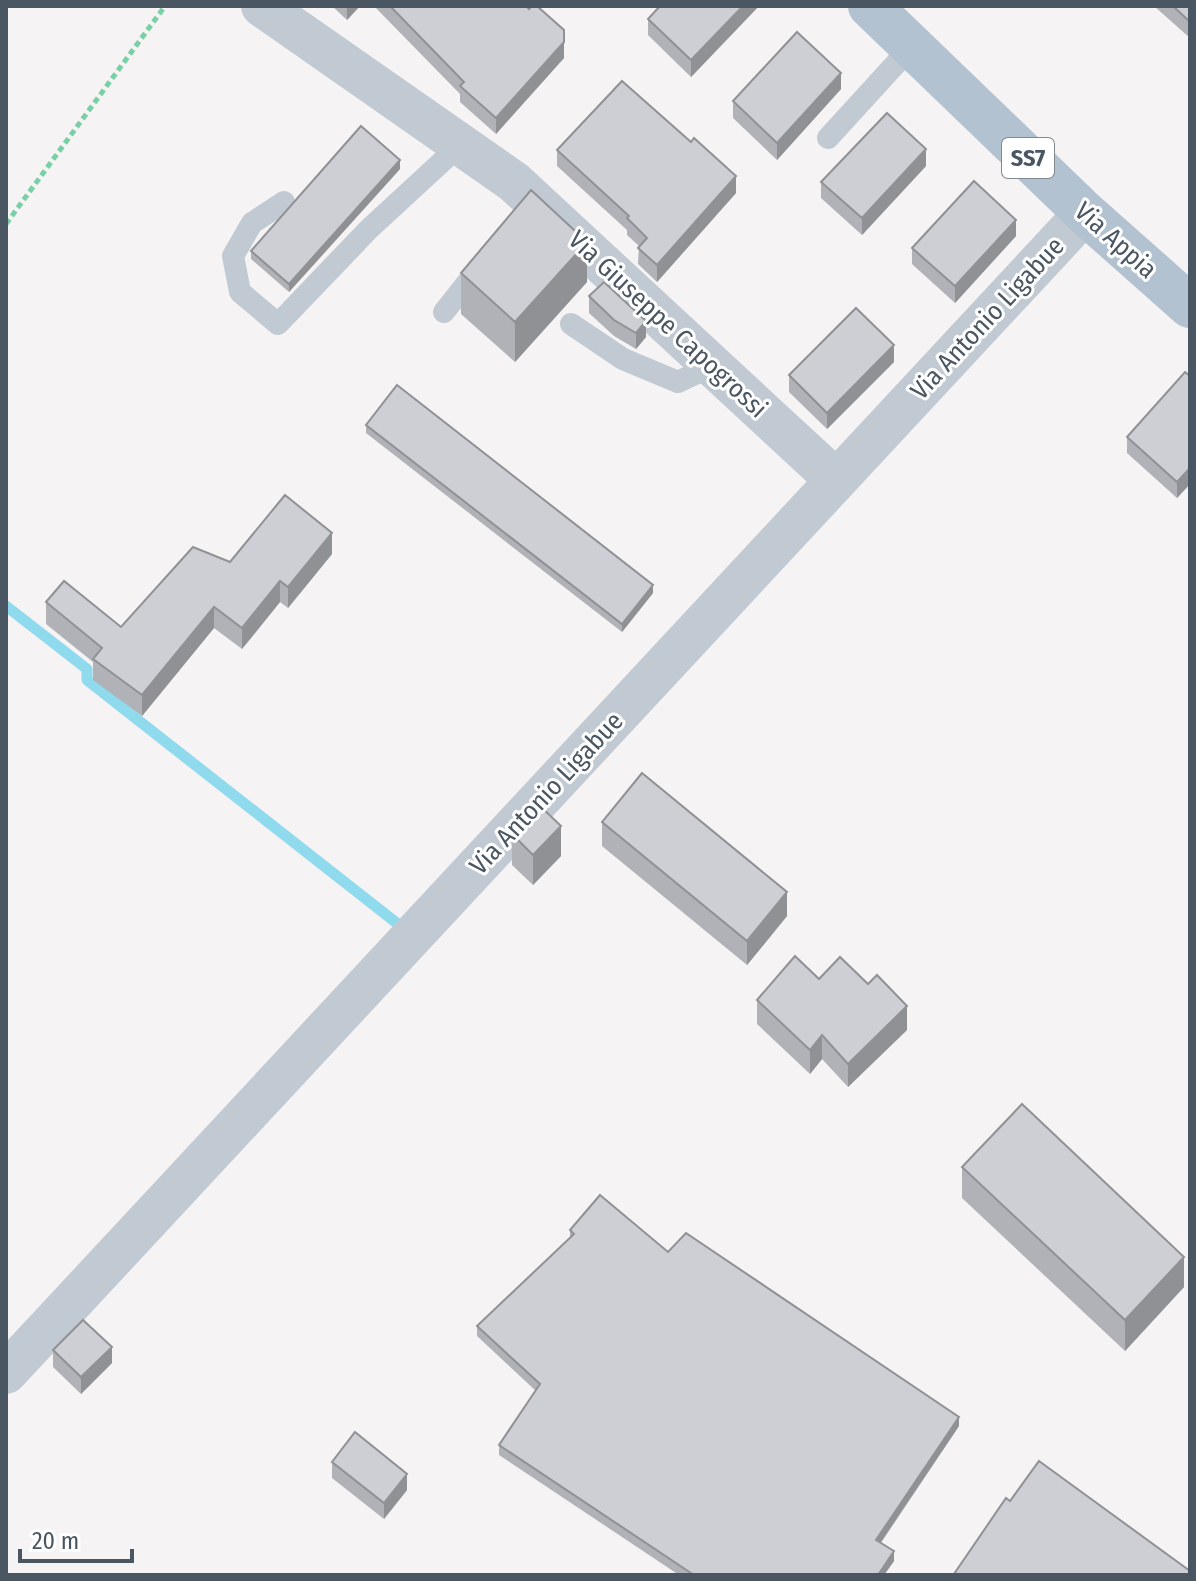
<svg xmlns="http://www.w3.org/2000/svg" width="1196" height="1581" viewBox="0 0 1196 1581" font-family="'Fira Sans Condensed',sans-serif">
	<style>
		.lines { fill: none; stroke-linecap: round; stroke-linejoin: round }
		.stream { stroke: #90daee; stroke-width: 11 }
		.path { stroke: #7ad0a6; stroke-width: 5; stroke-dasharray: 6 4; stroke-linecap: butt }
		.service { stroke: #c1cad2; stroke-width: 22 }
		.minor { stroke: #c1cad2; stroke-width: 42 }
		.primary { stroke: #b3c2d1; stroke-width: 44 }
		.wall { fill: #b0b2b7 }
		.shaded-wall { fill: #909195 }
		.building { fill: #cdcfd5; stroke: #909195; stroke-width: 2 }
		.labels { text-anchor: middle; stroke-width: 6; stroke-linejoin: round; paint-order: stroke }
		.shield { fill: #fff; stroke: #808990; stroke-width: 2 }
		.shield-label { font-size: 24px; font-weight: bold; fill: #4a5661 }
		.street-label { font-size: 26px; fill: #4a5661; stroke: #fff }
	</style>
	<rect width="100%" height="100%" fill="#f5f3f3"/>
	<g class="lines">
		<polyline class="stream" points="6,606 87,669 87,680 403,928"/>
		<polyline class="path" points="6,224 165,6"/>
		<g class="service">
			<polyline points="828,138 912,46"/>
			<polyline points="284,202 252,223 233,256 240,292 278,324 369,229 446,158 457,142"/>
			<polyline points="444,312 478,269"/>
			<polyline points="571,324 623,359 678,382 703,370 709,362"/>
		</g>
		<g class="minor">
			<polyline points="262,6 514,182 836,480"/>
			<polyline points="6,1373 1085,213"/>
		</g>
		<polyline class="primary" points="870,6 1085,213 1190,306"/>
	</g>
	<g class="wall">
		<polygon points="332,6 360,6 347,20"/>
		<polygon points="374,6 526,6 564,58 496,134 460,102 460,94"/>
		<polygon points="759,6 691,77 648,35 648,19"/>
		<polygon points="1154,6 1190,6 1190,38"/>
		<polygon points="841,89 777,160 733,118 733,101"/>
		<polygon points="557,150 736,193 657,282 638,264 639,246 627,235 627,230 557,166"/>
		<polygon points="926,166 862,235 821,198 821,182"/>
		<polygon points="400,169 289,292 251,259 251,251"/>
		<polygon points="1016,236 955,303 912,264 912,248"/>
		<polygon points="461,273 587,282 515,362 461,314"/>
		<polygon points="589,296 646,337 636,349 614,336 589,313"/>
		<polygon points="894,362 827,429 789,392 789,375"/>
		<polygon points="1190,376 1190,484 1177,498 1127,453 1127,437"/>
		<polygon points="366,425 653,593 622,632 366,433"/>
		<polygon points="332,554 288,608 280,602 242,649 214,628 142,716 93,680 93,662 46,624 46,602 121,627 230,562"/>
		<polygon points="602,822 787,916 747,965 602,846"/>
		<polygon points="512,834 561,856 533,885 512,865"/>
		<polygon points="819,979 907,1030 848,1087 822,1059 810,1074 757,1024 757,1000"/>
		<polygon points="962,1167 1184,1287 1125,1351 962,1198"/>
		<polygon points="570,1230 668,1252 959,1426 881,1543 894,1561 884,1575 679,1575 499,1455 499,1445 536,1391 477,1336 477,1326 570,1238"/>
		<polygon points="53,1350 112,1363 81,1394 53,1367"/>
		<polygon points="332,1462 407,1490 384,1519 332,1478"/>
	</g>
	<g class="shaded-wall">
		<polygon points="347,6 360,6 347,20"/>
		<polygon points="743,6 759,6 691,77 691,60"/>
		<polygon points="564,42 564,58 496,134 496,118"/>
		<polygon points="841,73 841,89 777,160 777,143"/>
		<polygon points="926,149 926,166 862,235 862,218"/>
		<polygon points="400,160 400,169 289,292 289,284"/>
		<polygon points="736,176 736,193 657,282 657,265"/>
		<polygon points="1016,220 1016,236 955,303 955,286"/>
		<polygon points="587,242 587,282 515,362 515,322"/>
		<polygon points="646,321 646,337 636,349 636,333"/>
		<polygon points="894,345 894,362 827,429 827,413"/>
		<polygon points="1190,468 1190,484 1177,498 1177,482"/>
		<polygon points="332,533 332,554 288,608 288,587"/>
		<polygon points="280,581 280,602 242,649 242,628"/>
		<polygon points="653,585 653,593 622,632 622,624"/>
		<polygon points="214,607 214,628 142,716 142,695"/>
		<polygon points="561,826 561,856 533,885 533,855"/>
		<polygon points="787,892 787,916 747,965 747,941"/>
		<polygon points="907,1006 907,1030 848,1087 848,1064"/>
		<polygon points="822,1035 822,1059 810,1074 810,1050"/>
		<polygon points="1184,1257 1184,1287 1125,1351 1125,1320"/>
		<polygon points="112,1347 112,1363 81,1394 81,1377"/>
		<polygon points="959,1417 959,1426 876,1549 876,1540"/>
		<polygon points="407,1474 407,1490 384,1519 384,1503"/>
		<polygon points="894,1551 894,1561 884,1575 878,1575"/>
	</g>
	<g class="building">
		<polygon points="390,6 526,6 529,9 532,6 537,6 564,30 564,42 496,118 460,86 464,82"/>
		<polygon points="660,6 743,6 691,60 648,19"/>
		<polygon points="1173,6 1190,6 1190,22"/>
		<polygon points="797,32 841,73 777,143 733,101"/>
		<polygon points="622,81 691,142 694,138 736,176 657,265 638,248 647,238 627,218 629,216 557,150"/>
		<polygon points="887,113 926,149 862,218 821,182"/>
		<polygon points="361,126 400,160 289,284 251,251"/>
		<polygon points="974,181 1016,220 955,286 912,248"/>
		<polygon points="531,190 587,242 515,322 461,273"/>
		<polygon points="604,282 646,321 636,333 614,320 589,296"/>
		<polygon points="856,308 894,345 827,413 789,375"/>
		<polygon points="1185,372 1190,376 1190,468 1177,482 1127,437"/>
		<polygon points="397,385 653,585 622,624 366,425"/>
		<polygon points="285,495 332,533 288,587 280,581 242,628 214,607 142,695 93,659 102,648 46,602 64,581 121,627 193,547 230,562"/>
		<polygon points="642,773 787,892 747,941 602,822"/>
		<polygon points="539,805 561,826 533,855 512,834"/>
		<polygon points="795,956 819,979 840,957 868,984 877,975 907,1006 848,1064 822,1035 810,1050 757,1000"/>
		<polygon points="1022,1104 1184,1257 1125,1320 962,1167"/>
		<polygon points="600,1195 668,1252 686,1233 959,1417 876,1540 894,1551 878,1575 694,1575 499,1445 540,1384 477,1326 574,1234 570,1230"/>
		<polygon points="83,1320 112,1347 81,1377 53,1350"/>
		<polygon points="355,1432 407,1474 384,1503 332,1462"/>
		<polygon points="1039,1461 1190,1571 1190,1575 954,1574 1006,1498 1010,1501"/>
	</g>
	<g class="labels">
		<rect class="shield" x="1002" y="138" width="52" height="40" rx="6"/>
		<g class="shield-label">
			<text x="1028" y="166">SS7</text>
		</g>
		<g class="street-label">
			<text transform="translate(1116 240) rotate(42)" y="9">Via Appia</text>
			<text transform="translate(987 318) rotate(-47)" y="9">Via Antonio Ligabue</text>
			<text transform="translate(668 324) rotate(43)" y="9">Via Giuseppe Capogrossi</text>
			<text transform="translate(546 793) rotate(-47)" y="9">Via Antonio Ligabue</text>
		</g>
	</g>
	<rect width="1196" height="1581" fill="none" stroke="#4a5661" stroke-width="16"/>
	<path d="M20 1549v12h112v-12" fill="none" stroke="#4a5661" stroke-width="4"/>
	<text x="32" y="1549" font-size="24" fill="#4a5661" stroke="#ffffff" stroke-width="6" paint-order="stroke">20 m</text>
</svg>
